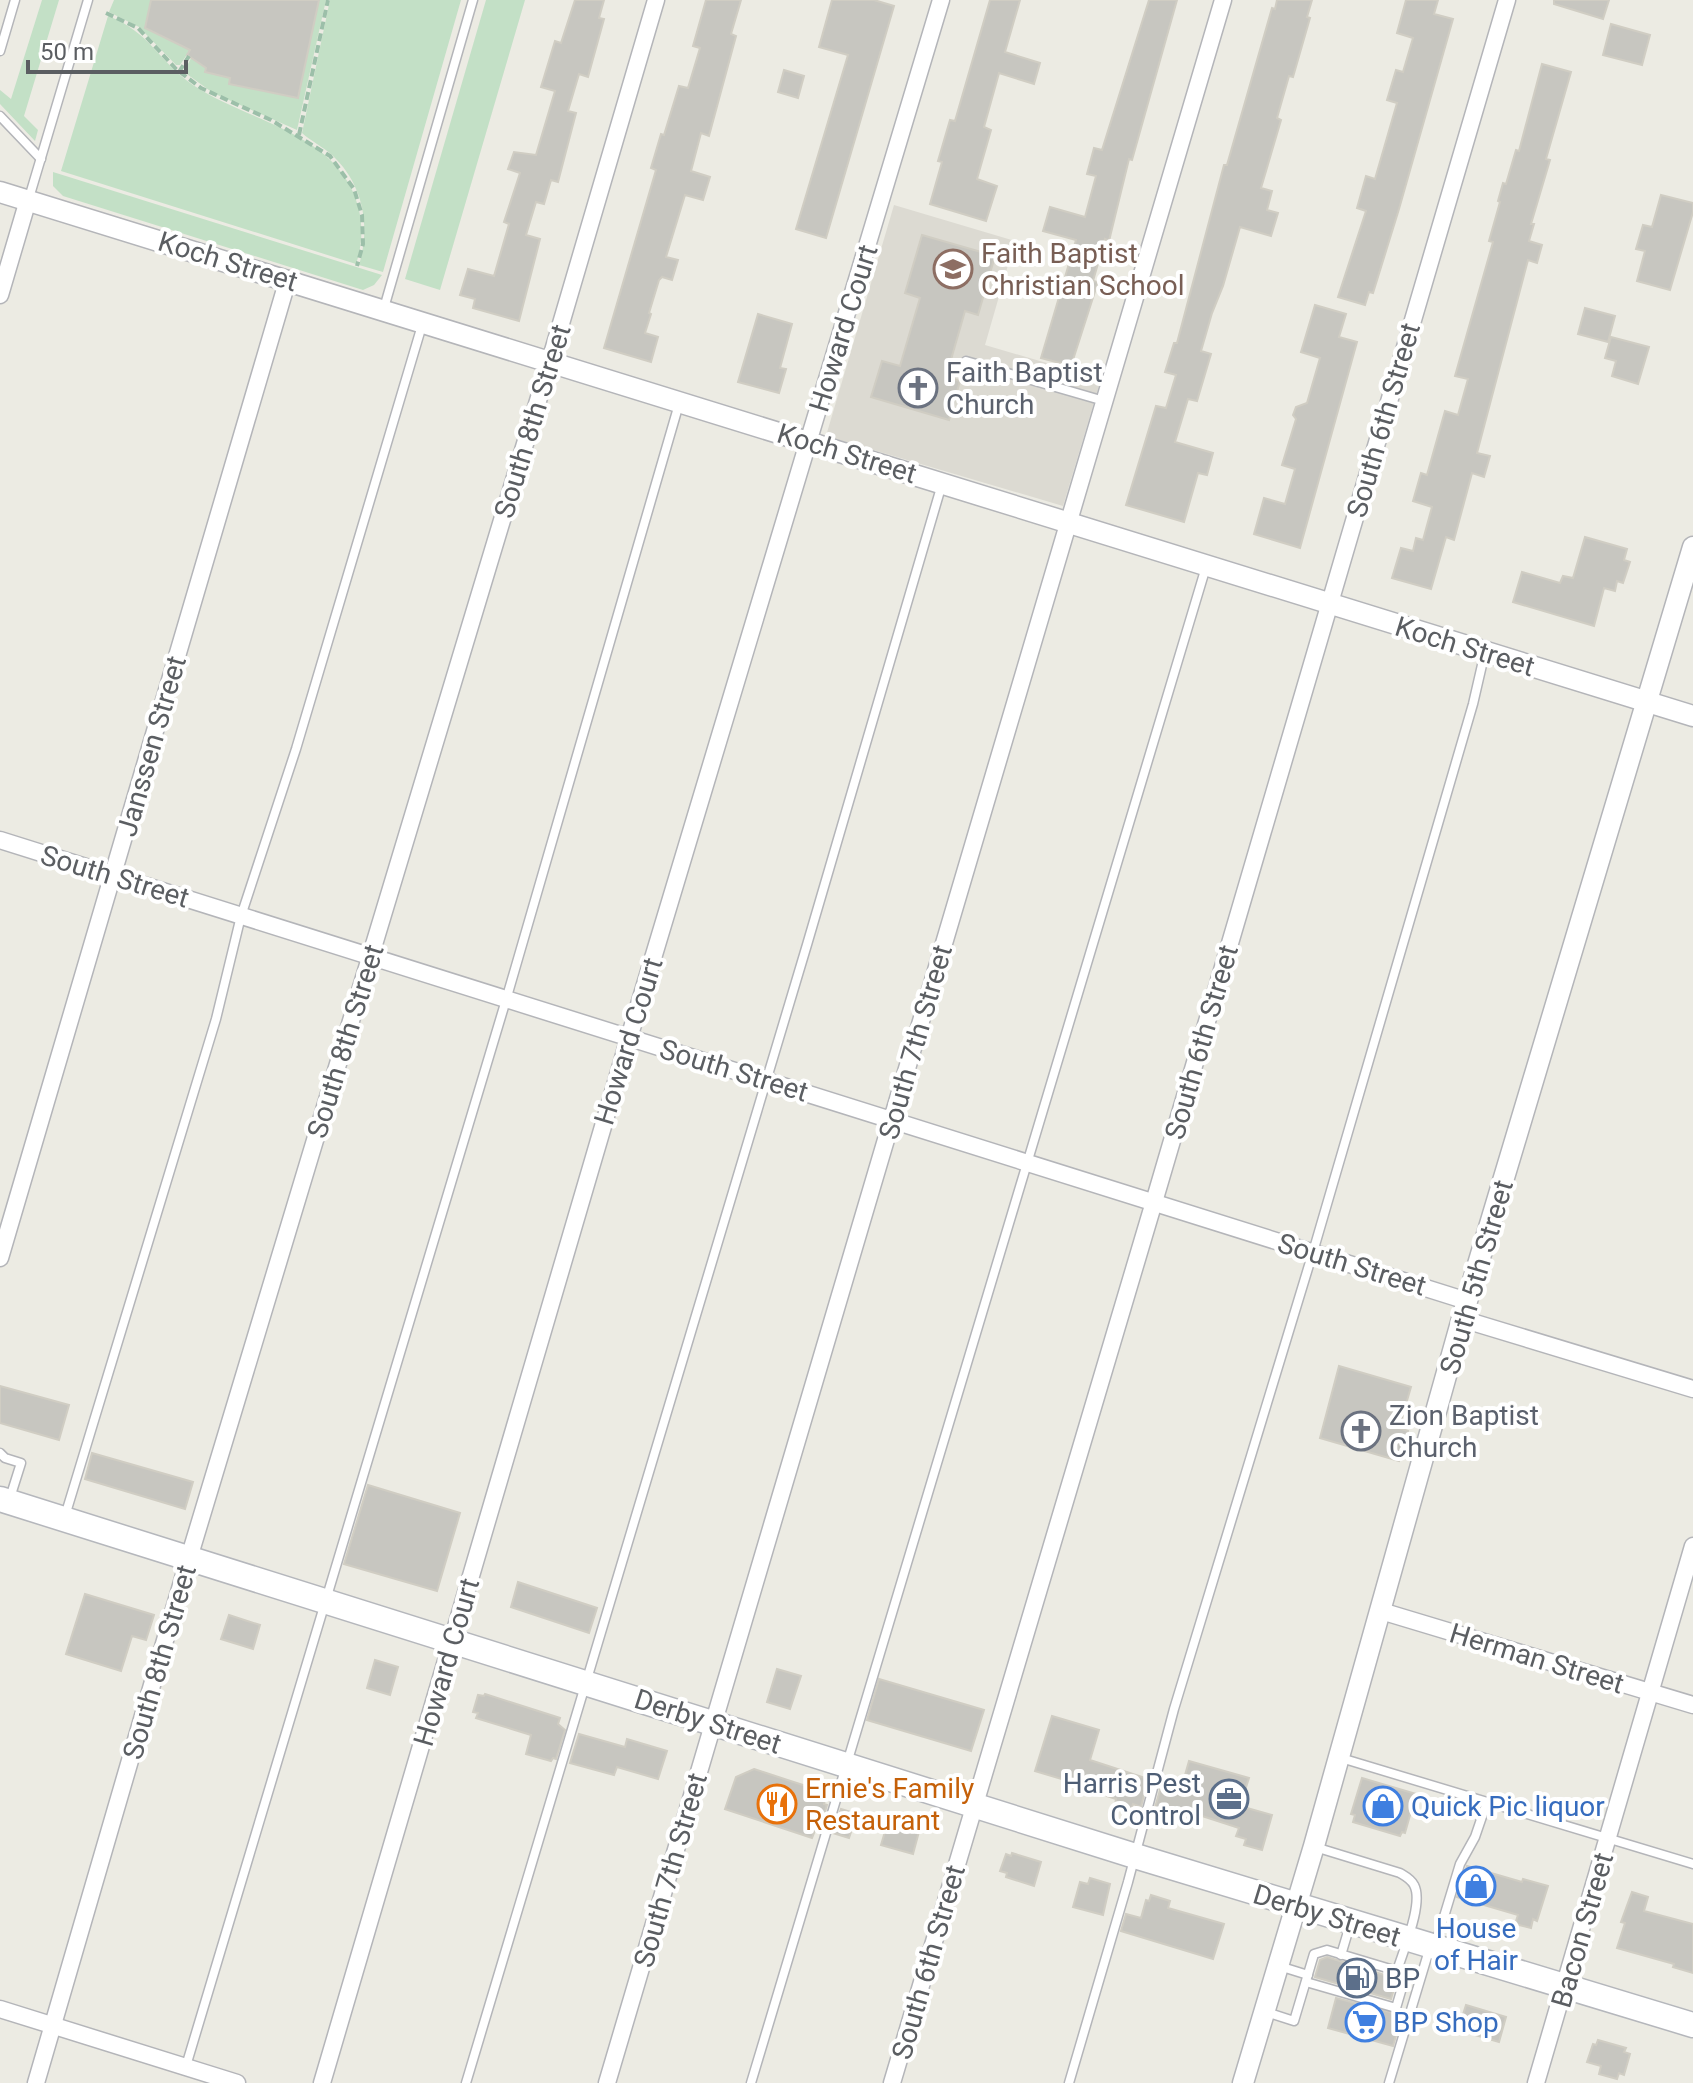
<svg xmlns="http://www.w3.org/2000/svg" width="1693" height="2083" viewBox="0 0 1693 2083" font-family="Roboto,sans-serif">
	<style>
		.education { fill: #dcdad2 }
		.green { fill: #c3e0c6 }
		.building { fill: #c7c6c0; stroke: #d0cdc3; stroke-width: 2 }
		.lines { fill: none; stroke-linecap: round; stroke-linejoin: round }
		.service-casing { stroke: #b4b5b9; stroke-width: 11 }
		.minor-casing { stroke: #b4b5b9; stroke-width: 19 }
		.tertiary-casing { stroke: #b4b5b9; stroke-width: 23 }
		.secondary-casing { stroke: #b5b7bc; stroke-width: 27 }
		.path { stroke: #9cbfa9; stroke-width: 4; stroke-dasharray: 8 4; stroke-linecap: butt }
		.service { stroke: #fff; stroke-width: 8 }
		.minor { stroke: #fff; stroke-width: 16 }
		.tertiary { stroke: #fff; stroke-width: 20 }
		.secondary { stroke: #fff; stroke-width: 24 }
		.labels { text-anchor: middle; stroke-width: 8; stroke-linejoin: round; paint-order: stroke }
		.education-label { font-size: 28px; fill: #785e54; stroke: #fff; text-anchor: start }
		.street-label { font-size: 28px; fill: #5b5e62; stroke: #fff }
		.worship-label { font-size: 28px; fill: #5b616d; stroke: #fff; text-anchor: start }
		.service-label { font-size: 28px; fill: #4e5e75; stroke: #fff; text-anchor: end }
		.food-label { font-size: 28px; fill: #c56008; stroke: #fff; text-anchor: start }
		.shop-label { font-size: 28px; fill: #366cbe; stroke: #fff; text-anchor: start }
	</style>
	<rect width="100%" height="100%" fill="#ecebe3"/>
	<polygon class="education" points="894,205 1015,241 985,345 1101,379 1063,506 826,436"/>
	<g class="green">
		<polygon points="42,0 59,0 24,116 38,130 35,141 0,104 0,90 11,99"/>
		<polygon points="114,0 151,0 145,28 190,50 180,65 176,65 139,27 109,12"/>
		<polygon points="319,0 326,0 297,130 213,93 184,72 191,58 207,63 206,72 230,78 229,84 297,98"/>
		<path d="M330,0H461L383,272L359,265C371,225 363,184 332,155C323,147 311,141 302,133Z"/>
		<polygon points="486,0 525,0 440,290 405,279"/>
		<path d="M108,16C149,31 159,62 193,85C249,123 341,132 359,210C363,228 362,246 356,264L61,171Z"/>
		<polygon points="53,172 382,275 374,285 363,290 63,196 53,186"/>
	</g>
	<g class="building">
		<polygon points="151,0 319,0 298,98 229,84 230,78 205,72 206,68 187,55 190,50 145,28"/>
		<polygon points="575,0 604,0 599,18 604,19 588,77 579,74 568,111 576,113 558,182 551,180 544,204 536,202 526,235 540,239 519,321 473,308 475,299 460,295 468,269 494,276 509,224 504,222 520,173 508,169 514,152 536,155 555,91 541,87 555,41 561,43"/>
		<polygon points="706,0 741,0 731,34 736,36 709,136 701,133 691,171 710,177 703,200 685,195 666,257 678,260 672,280 662,277 659,280 649,313 651,314 645,333 658,337 651,362 604,348 656,170 651,168 661,134 664,135 679,86 688,88 700,48 693,46"/>
		<polygon points="832,0 874,0 894,6 826,238 796,229 848,55 819,47"/>
		<polygon points="990,0 1020,0 1005,52 1040,63 1034,84 999,73 984,127 991,130 977,179 997,186 986,221 930,204 942,162 938,161 950,120 955,121"/>
		<polygon points="1149,0 1177,0 1132,160 1129,159 1109,241 1105,239 1093,281 1098,282 1071,366 1041,358 1076,240 1043,231 1050,207 1085,217 1096,176 1087,174 1094,148 1102,150"/>
		<polygon points="1277,0 1312,0 1307,17 1310,18 1293,77 1289,76 1277,118 1281,120 1261,188 1272,191 1267,210 1278,213 1271,236 1240,227 1223,286 1212,313 1201,351 1211,354 1197,401 1188,399 1175,442 1213,453 1207,475 1198,473 1184,522 1126,505 1156,406 1166,408 1176,375 1165,372 1174,343 1177,343 1224,165 1227,165 1272,8 1275,9"/>
		<polygon points="1406,0 1438,0 1434,14 1453,19 1399,209 1373,293 1369,292 1365,305 1338,297 1366,211 1357,208 1366,176 1375,179 1397,103 1387,100 1396,70 1403,72 1413,38 1397,33"/>
		<polygon points="1554,0 1609,0 1603,19 1554,4"/>
		<polygon points="1611,24 1650,35 1642,65 1603,55"/>
		<polygon points="1542,64 1571,72 1546,159 1550,160 1531,224 1534,224 1529,241 1542,245 1537,263 1528,260 1477,453 1490,456 1484,477 1472,473 1454,540 1446,537 1431,589 1392,578 1401,548 1413,551 1416,538 1423,540 1432,507 1413,501 1421,473 1427,475 1445,411 1458,415 1468,379 1455,376 1493,242 1489,241 1500,202 1498,201 1503,183 1506,184 1516,150 1519,151"/>
		<polygon points="784,70 804,76 798,98 778,92"/>
		<polygon points="1661,195 1693,203 1693,212 1670,290 1637,281 1645,251 1636,249 1643,225 1652,227"/>
		<polygon points="922,235 995,256 978,315 965,311 946,377 960,381 949,420 871,397 882,361 900,366 920,298 905,293"/>
		<polygon points="1315,305 1346,314 1339,337 1357,342 1300,548 1254,534 1264,498 1285,504 1295,469 1282,465 1296,419 1293,415 1296,407 1307,403 1320,358 1301,352"/>
		<polygon points="1585,308 1615,316 1608,342 1578,334"/>
		<polygon points="758,314 792,324 780,368 786,369 779,393 738,382"/>
		<polygon points="1611,337 1649,347 1638,384 1612,376 1616,361 1605,358"/>
		<polygon points="1585,537 1627,549 1624,560 1630,562 1623,583 1617,581 1615,591 1604,588 1594,626 1513,602 1522,572 1560,583 1563,576 1573,578"/>
		<polygon points="1339,1366 1411,1387 1399,1428 1408,1431 1399,1461 1320,1438"/>
		<polygon points="0,1386 69,1405 59,1440 0,1423"/>
		<polygon points="92,1453 193,1482 185,1509 85,1479"/>
		<polygon points="368,1485 460,1513 437,1591 344,1564"/>
		<polygon points="518,1582 597,1608 589,1633 511,1607"/>
		<polygon points="85,1594 154,1615 146,1640 132,1636 121,1671 66,1654"/>
		<polygon points="229,1615 260,1625 253,1649 221,1639"/>
		<polygon points="375,1660 398,1667 390,1695 367,1688"/>
		<polygon points="777,1669 801,1676 790,1709 767,1702"/>
		<polygon points="879,1679 984,1710 971,1751 867,1720"/>
		<polygon points="485,1694 560,1718 558,1724 565,1730 556,1759 553,1758 551,1761 526,1754 531,1735 476,1718 478,1713 473,1712 478,1695 484,1696"/>
		<polygon points="1052,1716 1099,1730 1090,1760 1148,1779 1141,1807 1133,1804 1131,1810 1115,1805 1116,1799 1107,1796 1108,1793 1035,1771"/>
		<polygon points="579,1734 625,1747 627,1739 667,1751 658,1779 617,1767 614,1775 570,1763"/>
		<polygon points="1189,1761 1249,1778 1240,1806 1272,1815 1262,1850 1244,1845 1246,1839 1236,1836 1239,1828 1199,1815 1197,1820 1188,1817 1186,1826 1167,1820 1168,1815 1154,1811 1162,1783 1181,1789"/>
		<polygon points="754,1769 809,1787 807,1794 825,1800 824,1804 827,1805 820,1829 816,1828 812,1838 725,1809 736,1777"/>
		<polygon points="1362,1778 1416,1794 1405,1833 1402,1832 1400,1836 1353,1822 1355,1815 1351,1814"/>
		<polygon points="841,1809 857,1814 849,1838 833,1833"/>
		<polygon points="889,1818 920,1828 913,1854 881,1845"/>
		<polygon points="1012,1853 1041,1862 1034,1886 1006,1877 1007,1873 1000,1871 1006,1854 1011,1856"/>
		<polygon points="1467,1866 1522,1882 1523,1879 1548,1886 1537,1921 1533,1919 1531,1928 1515,1924 1518,1915 1457,1897"/>
		<polygon points="1090,1878 1110,1884 1103,1915 1073,1907 1080,1882 1088,1884"/>
		<polygon points="1632,1892 1648,1897 1644,1911 1693,1924 1693,1973 1673,1967 1674,1964 1617,1948 1625,1923 1621,1922"/>
		<polygon points="1151,1895 1170,1901 1168,1908 1224,1924 1213,1959 1121,1931 1126,1914 1141,1918 1146,1900 1149,1901"/>
		<polygon points="1327,1957 1397,1979 1391,1999 1315,1977 1320,1960"/>
		<polygon points="1336,1998 1402,2015 1393,2046 1328,2028"/>
		<polygon points="1466,2005 1506,2017 1499,2042 1458,2030"/>
		<polygon points="1598,2040 1626,2048 1624,2052 1630,2054 1624,2075 1619,2073 1617,2079 1599,2074 1601,2066 1587,2062 1593,2044 1596,2045"/>
	</g>
	<g class="lines">
		<defs>
			<g id="service">
				<polyline points="0,51 15,0"/>
				<polyline points="0,116 41,159"/>
				<polyline points="29,198 88,0"/>
				<polyline points="384,308 473,0"/>
				<polyline points="966,361 1104,401"/>
				<polyline points="0,1453 5,1458 21,1463 9,1501"/>
				<polyline points="65,1516 216,1019 241,916 296,749 423,322"/>
				<polyline points="1341,1758 1693,1864"/>
				<polyline points="1436,1943 1460,1864 1475,1837 1487,1802"/>
				<polyline points="1341,1955 1350,1925"/>
				<polyline points="1279,1966 1308,1975"/>
				<polyline points="1306,1982 1396,2008 1406,1974 1397,1971"/>
				<path d="M1266,2012L1294,2021L1314,1954L1327,1950L1397,1971C1403,1951 1424,1903 1414,1885C1411,1879 1405,1876 1400,1873L1315,1847"/>
				<polyline points="186,2066 506,1000 679,404"/>
				<path d="M466,2083C627,1550 787,1018 942,484"/>
				<polyline points="751,2083 1206,567"/>
				<polyline points="1069,2083 1128,1882 1174,1709 1313,1252 1473,704 1485,652"/>
				<polyline points="1389,2083 1430,1947"/>
			</g>
			<g id="minor">
				<polyline points="0,295 28,200"/>
				<polyline points="0,840 1467,1301"/>
				<polyline points="0,1258 288,279"/>
				<polyline points="1462,1319 1693,1389"/>
				<polyline points="1381,1611 1693,1705"/>
				<polyline points="0,2009 237,2083"/>
				<polyline points="36,2083 189,1558 550,361 656,0"/>
				<polyline points="322,2083 629,1038 941,0"/>
				<polyline points="607,2083 1223,0"/>
				<polyline points="892,2083 1154,1202 1507,0"/>
				<polyline points="1536,2083 1693,1546"/>
			</g>
			<g id="tertiary">
				<polyline points="0,192 1693,716"/>
				<polyline points="1243,2083 1314,1846 1467,1301 1693,547"/>
			</g>
			<polyline id="secondary" points="0,1499 1135,1856 1693,2025"/>
		</defs>
		<use href="#service" class="service-casing"/>
		<use href="#minor" class="minor-casing"/>
		<use href="#tertiary" class="tertiary-casing"/>
		<use href="#secondary" class="secondary-casing"/>
		<g class="path">
			<polyline points="106,13 138,28 176,69 201,88 271,120 330,156 354,189 362,215 363,244 357,266"/>
			<polyline points="179,72 189,56"/>
			<polyline points="299,135 328,0"/>
		</g>
		<use href="#service" class="service"/>
		<use href="#minor" class="minor"/>
		<use href="#tertiary" class="tertiary"/>
		<use href="#secondary" class="secondary"/>
	</g>
	<defs>
		<symbol id="school-ring" viewBox="-11 -11 22 22"><circle r="9.5" fill="#fff" stroke="#8d6e63" stroke-width="1.5"/><path d="M0-5L7-2L0 1L-7-2ZM-4 1L0 2.5L4 1V4Q0 6-4 4Z" fill="#8d6e63"/></symbol>
		<symbol id="church-ring" viewBox="-11 -11 22 22"><circle r="9.5" fill="#fff" stroke="#6b7280" stroke-width="1.5"/><path d="M-1.2-6h2.4v3.5h3.3v2.4h-3.3V6h-2.4V-.1h-3.3v-2.4h3.3Z" fill="#6b7280"/></symbol>
		<symbol id="office-ring" viewBox="-11 -11 22 22"><circle r="9.5" fill="#fff" stroke="#5c6f8a" stroke-width="1.5"/><path d="M-6-3h4V-5.5h4V-3h4V5H-6ZM-1-4.5V-3h2v-1.5ZM-6 0V1H6V0Z" fill="#5c6f8a"/></symbol>
		<symbol id="restaurant-ring" viewBox="-11 -11 22 22"><circle r="9.5" fill="#fff" stroke="#e8710a" stroke-width="1.5"/><path d="M-5-6h1v4h1v-4h1v4h1v-4h1v5L-1.5 .5V6h-2V.5L-5-1ZM5-6V6H3V1.5H1.5Q1.5-4 5-6Z" fill="#e8710a"/></symbol>
		<symbol id="shop-ring" viewBox="-11 -11 22 22"><circle r="9.5" fill="#fff" stroke="#3f7fe0" stroke-width="1.5"/><path d="M-5-2.5h2.3a2.7 3.5 0 0 1 5.4 0H5L5.5 6h-11ZM-1.5-2.5h3a1.5 2.3 0 0 0-3 0Z" fill="#3f7fe0"/></symbol>
		<symbol id="fuel-ring" viewBox="-11 -11 22 22"><circle r="9.5" fill="#fff" stroke="#5c6f8a" stroke-width="1.5"/><path d="M-5.5-6h7V0h2V4h1.3V-2.5L3-4.5l.8-.8L6-3V5H2.5V1h-1V6h-7ZM-4.2-4.7v3.2H.2V-4.7Z" fill="#5c6f8a"/></symbol>
		<symbol id="supermarket-ring" viewBox="-11 -11 22 22"><circle r="9.5" fill="#fff" stroke="#3f7fe0" stroke-width="1.5"/><path d="M-6-5.5h2.5l.6 2H6L4.5 2H-2.5L-4.4-4H-6ZM-1.5 3.2a1.3 1.3 0 1 0 .1 0ZM3 3.2a1.3 1.3 0 1 0 .1 0Z" fill="#3f7fe0"/></symbol>
	</defs>
	<g fill-rule="evenodd">
		<use href="#school-ring" x="931" y="247" width="44" height="44"/>
		<use href="#church-ring" x="896" y="366" width="44" height="44"/>
		<use href="#church-ring" x="1339" y="1409" width="44" height="44"/>
		<use href="#office-ring" x="1207" y="1777" width="44" height="44"/>
		<use href="#restaurant-ring" x="755" y="1782" width="44" height="44"/>
		<use href="#shop-ring" x="1361" y="1784" width="44" height="44"/>
		<use href="#shop-ring" x="1454" y="1864" width="44" height="44"/>
		<use href="#fuel-ring" x="1335" y="1956" width="44" height="44"/>
		<use href="#supermarket-ring" x="1343" y="2000" width="44" height="44"/>
	</g>
	<g class="labels">
		<g class="education-label">
			<text x="981" y="263">Faith Baptist<tspan x="981" dy="32">Christian School</tspan></text>
		</g>
		<g class="street-label">
			<text transform="translate(228 261) rotate(17)" y="10">Koch Street</text>
			<text transform="translate(843 328) rotate(-73)" y="10">Howard Court</text>
			<text transform="translate(1383 420) rotate(-74)" y="10">South 6th Street</text>
			<text transform="translate(532 421) rotate(-73)" y="10">South 8th Street</text>
			<text transform="translate(847 453) rotate(17)" y="10">Koch Street</text>
			<text transform="translate(1465 646) rotate(17)" y="10">Koch Street</text>
			<text transform="translate(151 746) rotate(-74)" y="10">Janssen Street</text>
			<text transform="translate(115 876) rotate(17)" y="10">South Street</text>
			<text transform="translate(345 1041) rotate(-73)" y="10">South 8th Street</text>
			<text transform="translate(628 1041) rotate(-73)" y="10">Howard Court</text>
			<text transform="translate(915 1042) rotate(-74)" y="10">South 7th Street</text>
			<text transform="translate(1201 1042) rotate(-74)" y="10">South 6th Street</text>
			<text transform="translate(734 1070) rotate(17)" y="10">South Street</text>
			<text transform="translate(1352 1264) rotate(17)" y="10">South Street</text>
			<text transform="translate(1476 1277) rotate(-74)" y="10">South 5th Street</text>
			<text transform="translate(1537 1658) rotate(17)" y="10">Herman Street</text>
			<text transform="translate(159 1662) rotate(-74)" y="10">South 8th Street</text>
			<text transform="translate(446 1662) rotate(-74)" y="10">Howard Court</text>
			<text transform="translate(708 1721) rotate(18)" y="10">Derby Street</text>
			<text transform="translate(670 1870) rotate(-74)" y="10">South 7th Street</text>
			<text transform="translate(1327 1915) rotate(17)" y="10">Derby Street</text>
			<text transform="translate(1582 1930) rotate(-74)" y="10">Bacon Street</text>
			<text transform="translate(928 1962) rotate(-74)" y="10">South 6th Street</text>
		</g>
		<g class="worship-label">
			<text x="946" y="382">Faith Baptist<tspan x="946" dy="32">Church</tspan></text>
			<text x="1389" y="1425">Zion Baptist<tspan x="1389" dy="32">Church</tspan></text>
		</g>
		<g class="service-label">
			<text x="1201" y="1793">Harris Pest<tspan x="1201" dy="32">Control</tspan></text>
			<text x="1385" y="1988" text-anchor="start">BP</text>
		</g>
		<g class="food-label">
			<text x="805" y="1798">Ernie's Family<tspan x="805" dy="32">Restaurant</tspan></text>
		</g>
		<g class="shop-label">
			<text x="1411" y="1816">Quick Pic liquor</text>
			<text x="1476" y="1938" text-anchor="middle">House<tspan x="1476" dy="32">of Hair</tspan></text>
			<text x="1393" y="2032">BP Shop</text>
		</g>
	</g>
	<path d="M28 60v12h158v-12" fill="none" stroke="#5b5e62" stroke-width="4"/>
	<text x="40" y="60" font-size="24" fill="#5b5e62" stroke="#ffffff" stroke-width="6" paint-order="stroke">50 m</text>
</svg>
